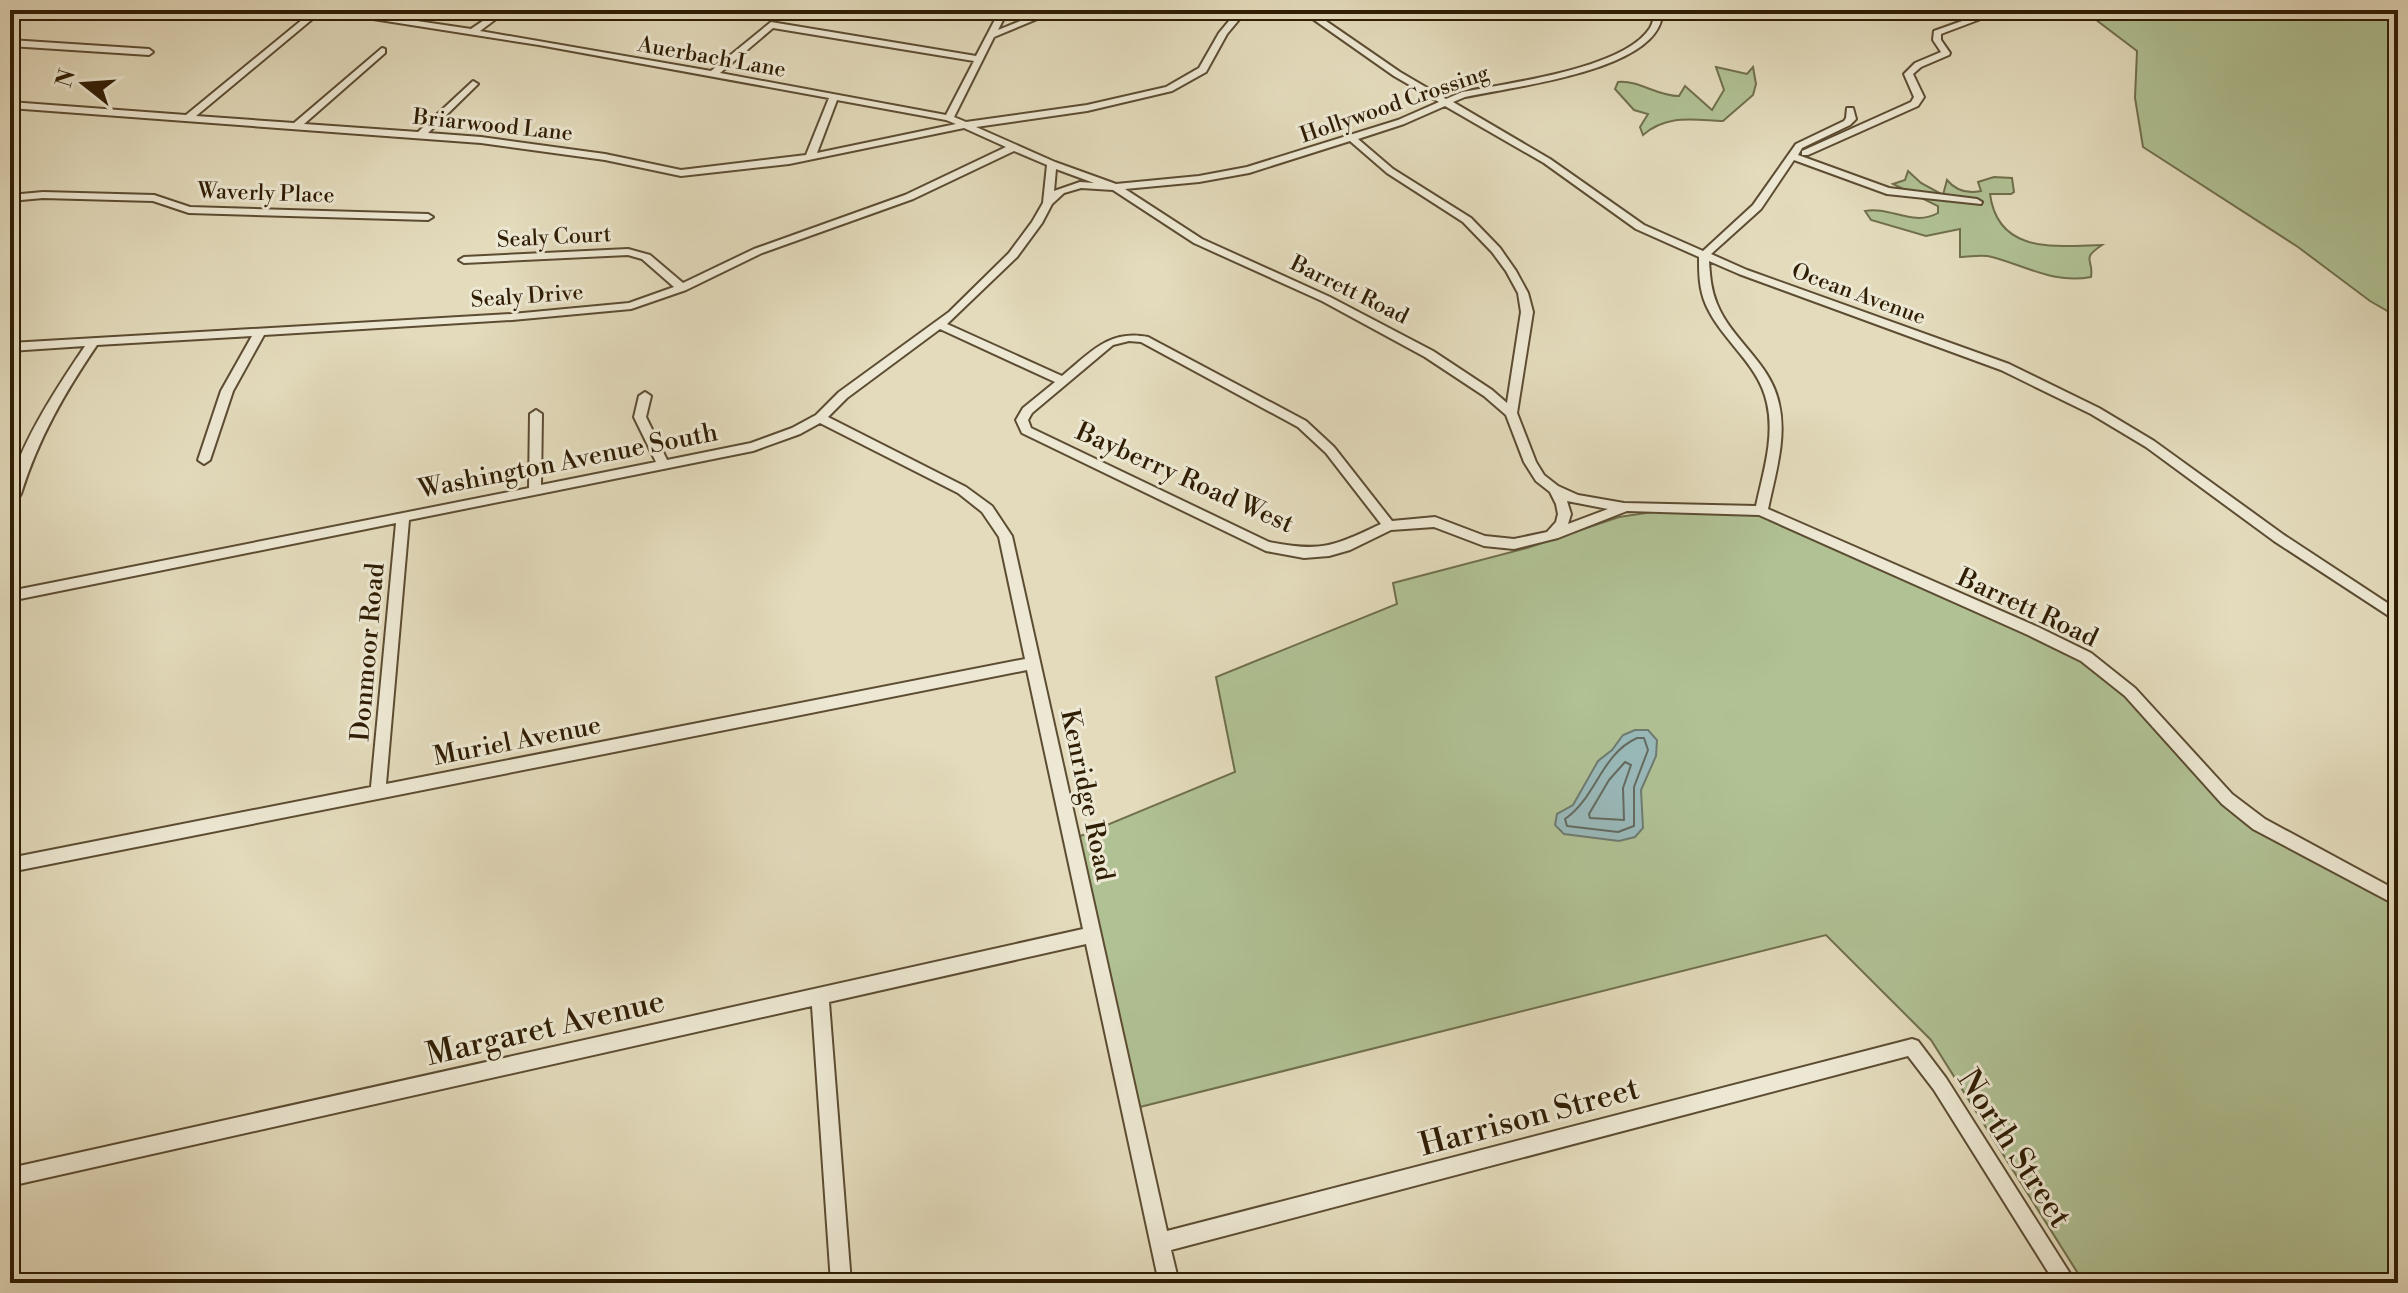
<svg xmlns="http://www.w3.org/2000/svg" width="2408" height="1293" viewBox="0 0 2408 1293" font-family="'Libre Bodoni',serif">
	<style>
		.green { fill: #b0c194; stroke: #706f4c; stroke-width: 2 }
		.water { fill: #99b9ba; stroke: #6f7b71; stroke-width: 2 }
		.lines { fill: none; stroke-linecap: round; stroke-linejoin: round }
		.shore { stroke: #646b5f; stroke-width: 2 }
		.street-casing { stroke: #5c4c32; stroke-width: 4 }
		.street { fill: #ede8d3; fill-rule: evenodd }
		.labels { text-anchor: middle; stroke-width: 6; stroke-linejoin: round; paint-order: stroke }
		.far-street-label { font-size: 22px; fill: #2f1d04; stroke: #ede8d3 }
		.street-label { font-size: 26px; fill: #2f1d04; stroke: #ede8d3 }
		.near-street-label { font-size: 32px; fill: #2f1d04; stroke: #ede8d3 }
	</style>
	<rect width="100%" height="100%" fill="#e3dbbc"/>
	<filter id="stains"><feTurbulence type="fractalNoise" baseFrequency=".0025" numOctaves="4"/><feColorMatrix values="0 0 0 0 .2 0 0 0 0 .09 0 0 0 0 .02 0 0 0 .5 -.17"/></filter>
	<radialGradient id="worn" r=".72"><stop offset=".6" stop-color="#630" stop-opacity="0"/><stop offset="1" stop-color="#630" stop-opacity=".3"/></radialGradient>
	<g class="green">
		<polygon points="2083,10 2398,10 2398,317 2370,301 2298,247 2143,147 2135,98 2137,51"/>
		<path d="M1716,67L1747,74L1753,67L1756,84L1753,95L1723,121C1693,120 1667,114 1643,135L1640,127L1648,114L1634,110L1615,89L1618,82C1640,80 1656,96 1679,96L1685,86L1712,110L1724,90Z"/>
		<path d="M1908,171L1921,183L1943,195L1947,180C1956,191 1967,194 1981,191L1978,182L1994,177L2012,178L2014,192L2011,194H1990C1998,255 2057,246 2102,245C2080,260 2094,258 2091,277C2054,284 2026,266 1992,257C1982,254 1971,257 1960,257V229L1926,236L1871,220L1865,211C1890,206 1913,227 1938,213V206L1893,184L1905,180Z"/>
		<polygon points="1679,508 1762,515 2086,657 2130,692 2227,799 2398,899 2398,1283 2084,1283 1931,1040 1826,935 1132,1109 1073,839 1235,772 1216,677 1397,604 1393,583 1527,548 1619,517"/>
	</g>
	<polygon class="water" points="1635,730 1648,730 1657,740 1656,756 1641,790 1643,828 1635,837 1619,841 1564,834 1555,825 1557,814 1573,805 1598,761 1612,750 1623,735"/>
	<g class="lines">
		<g class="shore">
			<path d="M1637,738H1644L1648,750L1634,787V826L1618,832L1567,826L1565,819C1596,798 1601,754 1637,738Z"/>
			<polygon points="1625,762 1631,765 1623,788 1624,820 1590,818 1589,814 1609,780"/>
		</g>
		<defs>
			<g id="street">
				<path d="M314,10H343L471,29L499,10H508L480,31L711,71L771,22L976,56L1000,10H1008L998,30L1048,10H1059L994,37L954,117L966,122L1087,105L1166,87L1199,68L1219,33L1238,10H1247L1227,34L1206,72L1172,91L1087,111L976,127L1055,162L1116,184L1199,176L1247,167L1398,120L1439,102L1394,76L1300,10H1310L1400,72L1446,99L1462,92C1508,83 1624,69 1650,28C1653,23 1654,16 1656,10H1664C1662,16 1661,23 1658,28C1634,73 1512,87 1465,97L1453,102L1550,159L1644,225L1703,251L1753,205L1796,144L1844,121L1846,118L1847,108H1853L1856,119L1850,125L1802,148L1798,155L1889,188L1977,199L1982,202L1981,204L1887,194L1794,160L1761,209L1711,254L1747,270L2009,364L2099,408L2154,441L2284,535L2398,610V622L2274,541L2146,447L2091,414L2001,370L1739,274L1709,261C1710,276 1711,290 1717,304C1732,341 1771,363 1779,404C1787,438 1775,475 1768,509L2038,627L2091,653L2135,688L2232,794L2265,819L2398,891V906L2253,829L2222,804L2125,696L2081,661L2028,635L1759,515L1627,511L1558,538L1514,549L1484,546L1434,527L1391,530L1350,550L1329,556L1304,558L1266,551L1022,433L1016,420L1023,408L1055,382L940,329L847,398L828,417L966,487L992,506L1012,536L1167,1231L1912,1039L1918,1041L1946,1078L2076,1283H2055L1934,1090L1908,1056L1171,1250L1179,1283H1159L1086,944L829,1002L851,1283H831L812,1006L10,1186V1168L1083,929L1027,670L10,872V858L371,787L396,523L10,601V591L529,488L530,414L536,410L542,414L541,485L656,462L634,417L639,396L645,392L651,396L646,417L667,460L751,443L792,428L816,415L839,392L949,312L1009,253L1032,222L1043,203L1047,165L1014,151L913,199L762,253L686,290L631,309L512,320L264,335L233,391L210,460L204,464L198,460L221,391L252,336L97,345C65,392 38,439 21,494L19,497H11C7,461 64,377 85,346L10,351V343L512,314L629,303L674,287L642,259L628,255L464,263L459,260L464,257L628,249L650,255L683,283L754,249L905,195L1006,147L964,128L789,164L681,176L605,160L481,143L10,108V102L186,115ZM322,11L539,45L829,98L806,155L681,170L605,154L481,137L428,133L476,86L478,84L473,81L418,132L304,124L385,53V49L382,48L294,123L196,116ZM773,28L974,61L946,115L720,73ZM837,100L946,120L956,124L817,153ZM1445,106L1544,163L1636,229L1699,257C1699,273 1699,289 1706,305C1722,341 1759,364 1767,403C1775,437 1763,473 1756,506L1624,503L1578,495L1558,486L1544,475L1536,462L1517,413L1533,312L1528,293L1516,271L1500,248L1471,218L1393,169L1358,139L1404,124ZM1350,141L1387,173L1463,222L1492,252L1506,271L1518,293L1521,312L1507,403L1492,390L1433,351L1330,297L1202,239L1125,189L1199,182L1249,173ZM1056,169L1094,183L1080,182L1054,191ZM1081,188L1113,190L1194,243L1322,301L1425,357L1484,396L1506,415L1524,462L1536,481L1550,492L1556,504L1558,514L1556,522L1547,532L1514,539L1485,536L1435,517L1392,521L1334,447L1306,421L1148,337C1109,329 1090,353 1062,376L947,324L1017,257L1042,223L1052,204L1064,193ZM1129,341L1141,342L1298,427L1326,453L1381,524C1332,547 1322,552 1269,542L1031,428L1028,420L1032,413L1113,345ZM820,423L958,493L982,512L999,537L1025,659L386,784L409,520L753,451L800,434ZM1567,501L1608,509L1568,524L1571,514Z"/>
				<polygon points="1993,10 2002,11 1941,34 1941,40 1950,53 1949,55 1921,67 1913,74 1924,97 1918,106 1808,155 1802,155 1802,151 1911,102 1914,97 1904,74 1915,63 1941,52 1933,40 1934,31"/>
				<polygon points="10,40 149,49 153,52 149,55 10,46"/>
				<polygon points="43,192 154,195 190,207 428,214 433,217 428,220 189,213 153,201 43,198 10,201 10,195"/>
			</g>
		</defs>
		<use href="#street" class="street-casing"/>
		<use href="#street" class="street"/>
	</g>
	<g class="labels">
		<g class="far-street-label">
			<text transform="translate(712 56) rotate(10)" y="8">Auerbach Lane</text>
			<text transform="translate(1394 103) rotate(-19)" y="8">Hollywood Crossing</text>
			<text transform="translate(493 124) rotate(6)" y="8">Briarwood Lane</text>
			<text transform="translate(266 192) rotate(2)" y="8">Waverly Place</text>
			<text transform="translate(554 236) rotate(-3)" y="8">Sealy Court</text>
			<text transform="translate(1350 289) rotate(26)" y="8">Barrett Road</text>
			<text transform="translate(1859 293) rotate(20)" y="8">Ocean Avenue</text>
			<text transform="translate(527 295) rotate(-4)" y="8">Sealy Drive</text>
		</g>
		<g class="street-label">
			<text transform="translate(568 460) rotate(-11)" y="9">Washington Avenue South</text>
			<text transform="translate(1185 477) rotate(24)" y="9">Bayberry Road West</text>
			<text transform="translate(2028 607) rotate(25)" y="9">Barrett Road</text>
			<text transform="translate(367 652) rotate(-85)" y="9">Donmoor Road</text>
			<text transform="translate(517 740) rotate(-11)" y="9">Muriel Avenue</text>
			<text transform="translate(1088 795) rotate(78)" y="9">Kenridge Road</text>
		</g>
		<g class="near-street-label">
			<text transform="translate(545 1027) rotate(-13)" y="11">Margaret Avenue</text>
			<text transform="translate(1529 1116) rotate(-15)" y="11">Harrison Street</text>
			<text transform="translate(2015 1148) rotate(57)" y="11">North Street</text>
		</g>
	</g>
	<rect width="2408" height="1293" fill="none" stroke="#e3dbbc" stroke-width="40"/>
	<rect x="12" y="12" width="2384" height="1269" fill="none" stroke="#2f1d04" stroke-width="4"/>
	<rect x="20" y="20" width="2368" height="1253" fill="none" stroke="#2f1d04" stroke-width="2"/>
	<g transform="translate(84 84) rotate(287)" stroke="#ede8d3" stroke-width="6" paint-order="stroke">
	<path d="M0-6L14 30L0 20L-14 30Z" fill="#2f1d04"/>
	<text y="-12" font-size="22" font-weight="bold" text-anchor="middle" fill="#2f1d04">N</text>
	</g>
	<rect width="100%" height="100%" filter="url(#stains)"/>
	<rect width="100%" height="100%" fill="url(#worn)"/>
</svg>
